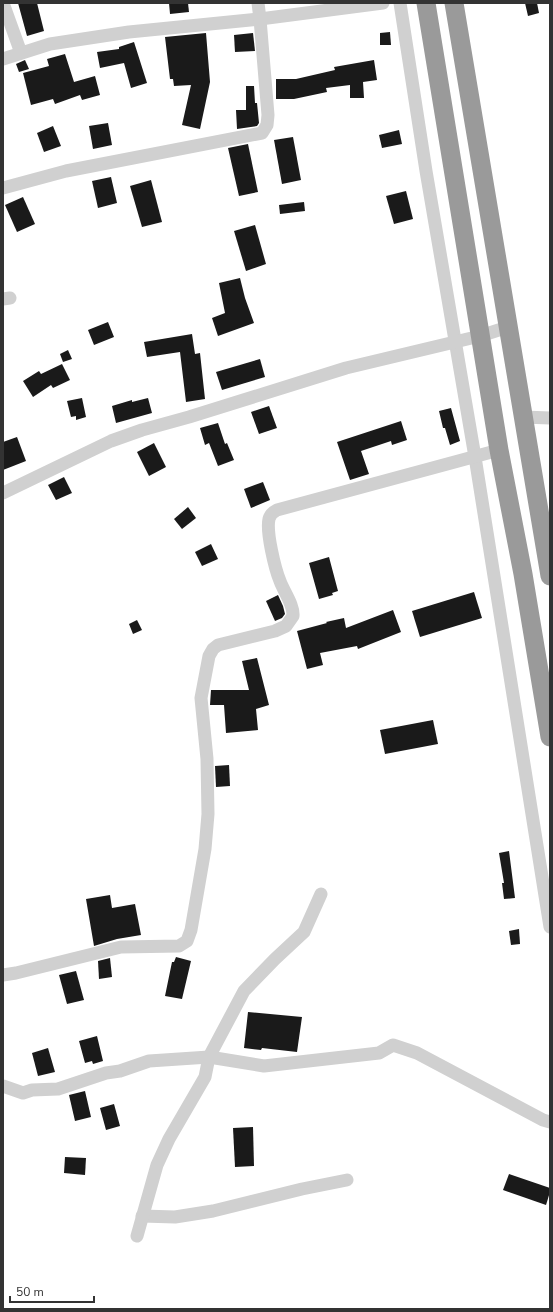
<svg xmlns="http://www.w3.org/2000/svg" width="553" height="1312" viewBox="0 0 553 1312" font-family="'Nunito Sans',sans-serif">
	<style>
		.building { fill: #1a1a1a }
		.lines { fill: none; stroke-linecap: round; stroke-linejoin: round }
		.minor { stroke: #d0d0d0; stroke-width: 13 }
		.highway { stroke: #9a9a9a; stroke-width: 19 }
	</style>
	<rect width="100%" height="100%" fill="#fff"/>
	<g class="building">
		<polygon points="18,3 37,3 44,31 27,36"/>
		<polygon points="169,3 188,3 189,12 170,14"/>
		<polygon points="525,3 537,3 539,13 528,16"/>
		<polygon points="390,32 391,45 380,45 380,33"/>
		<polygon points="206,33 210,82 200,129 182,125 191,85 174,86 173,79 170,79 165,37"/>
		<polygon points="253,33 255,51 235,52 234,35"/>
		<polygon points="134,42 147,83 131,88 124,63 100,68 97,52 119,49 119,47"/>
		<polygon points="65,54 74,82 95,76 100,95 82,100 80,95 55,104 53,99 31,105 23,73 49,66 47,59"/>
		<polygon points="25,60 29,69 19,72 16,64"/>
		<polygon points="374,60 377,80 363,82 364,98 350,98 350,85 326,88 327,92 294,99 276,99 276,79 296,79 335,70 334,67"/>
		<polygon points="246,86 254,86 255,103 257,103 259,123 257,126 237,129 236,110 246,110"/>
		<polygon points="108,123 112,145 93,149 89,126"/>
		<polygon points="53,126 61,146 44,152 37,133"/>
		<polygon points="399,130 402,144 382,148 379,135"/>
		<polygon points="293,137 301,180 282,184 274,140"/>
		<polygon points="248,144 258,192 239,196 228,148"/>
		<polygon points="111,177 117,203 98,208 92,181"/>
		<polygon points="151,180 162,222 142,227 130,186"/>
		<polygon points="406,191 413,219 394,224 386,196"/>
		<polygon points="23,197 35,224 17,232 5,205"/>
		<polygon points="304,202 305,211 280,214 279,205"/>
		<polygon points="255,225 266,264 246,271 234,231"/>
		<polygon points="240,278 245,298 254,323 218,336 212,318 225,313 219,283"/>
		<polygon points="108,322 114,337 94,345 88,330"/>
		<polygon points="192,334 195,354 200,353 205,399 186,402 180,352 147,357 144,342"/>
		<polygon points="68,350 72,359 63,362 60,354"/>
		<polygon points="260,359 265,377 222,390 216,372"/>
		<polygon points="62,364 70,380 53,388 51,385 33,397 23,381 39,371 41,374"/>
		<polygon points="82,398 86,417 76,420 76,416 71,417 67,401"/>
		<polygon points="148,398 152,413 116,423 112,406 132,400 132,402"/>
		<polygon points="269,406 277,428 259,434 251,412"/>
		<polygon points="451,408 460,441 450,445 445,428 443,428 439,411"/>
		<polygon points="401,421 407,440 392,445 391,441 361,451 369,474 350,480 337,442"/>
		<polygon points="218,423 225,444 227,443 234,460 218,466 209,443 205,445 200,428"/>
		<polygon points="17,437 26,461 3,470 3,442"/>
		<polygon points="154,443 166,467 149,476 137,452"/>
		<polygon points="64,477 72,493 56,500 48,485"/>
		<polygon points="263,482 270,500 251,508 244,489"/>
		<polygon points="188,507 196,518 182,529 174,519"/>
		<polygon points="211,544 218,559 202,566 195,552"/>
		<polygon points="329,557 338,591 332,593 333,595 319,599 309,563"/>
		<polygon points="474,592 482,618 420,637 412,611"/>
		<polygon points="278,595 283,606 285,614 282,618 275,621 266,601"/>
		<polygon points="393,610 401,632 358,649 357,646 320,653 323,665 307,669 297,631 327,623 326,622 344,618 346,628"/>
		<polygon points="137,620 142,630 133,634 129,624"/>
		<polygon points="257,658 269,705 256,709 258,730 226,733 224,705 210,705 211,690 249,690 242,661"/>
		<polygon points="433,720 438,744 385,754 380,730"/>
		<polygon points="229,765 230,786 216,787 215,766"/>
		<polygon points="509,851 515,898 504,899 502,883 504,883 499,853"/>
		<polygon points="110,895 112,908 135,904 141,935 117,939 94,946 86,899"/>
		<polygon points="519,929 520,944 511,945 509,931"/>
		<polygon points="176,957 191,961 182,999 165,996 172,962 174,962"/>
		<polygon points="110,958 112,977 99,979 98,961"/>
		<polygon points="76,971 84,1000 67,1004 59,975"/>
		<polygon points="248,1012 302,1017 297,1052 262,1048 261,1050 244,1048"/>
		<polygon points="97,1036 103,1061 93,1064 92,1061 85,1063 79,1041"/>
		<polygon points="48,1048 55,1072 38,1076 32,1053"/>
		<polygon points="85,1091 91,1117 75,1121 69,1095"/>
		<polygon points="114,1104 120,1126 106,1130 100,1108"/>
		<polygon points="253,1127 254,1166 235,1167 233,1128"/>
		<polygon points="65,1157 86,1158 85,1175 64,1173"/>
		<polygon points="509,1174 550,1188 550,1192 546,1205 503,1190"/>
	</g>
	<g class="lines">
		<g class="minor">
			<polyline points="3,3 21,53"/>
			<polyline points="400,3 426,171 475,457 550,927"/>
			<polyline points="3,59 50,44 129,32 260,19 383,3"/>
			<polyline points="3,188 66,171 262,133 267,125 268,115 260,19 258,3"/>
			<polyline points="3,299 10,298"/>
			<polyline points="523,417 550,418"/>
			<polyline points="3,493 111,441 142,430 189,417 346,368 480,336 508,327"/>
			<path d="M3,975L16,973L121,947L179,946L187,941L191,930L205,849L208,814L207,759L201,698L209,656L213,649L218,645L275,631L286,626L293,616C294,605 284,592 280,581C275,569 266,532 269,519C270,515 273,512 277,510L499,450"/>
			<polyline points="3,1086 23,1093 32,1090 58,1089 106,1073 120,1071 149,1061 209,1057 264,1066 379,1053 393,1045 417,1053 543,1120 550,1122"/>
			<polyline points="142,1216 175,1217 213,1211 302,1189 347,1180"/>
			<polyline points="137,1236 157,1165 169,1139 205,1077 209,1057 244,991 275,959 304,932 321,894"/>
		</g>
		<g class="highway">
			<polyline points="426,3 499,450 523,574 550,737"/>
			<polyline points="454,3 550,576"/>
		</g>
	</g>
	<rect width="553" height="1312" fill="none" stroke="#333333" stroke-width="8"/>
	<path d="M10 1296v6h84v-6" fill="none" stroke="#333333" stroke-width="2"/>
	<text x="16" y="1296" font-size="12" fill="#333333" stroke="#ffffff" stroke-width="3" paint-order="stroke">50 m</text>
</svg>
